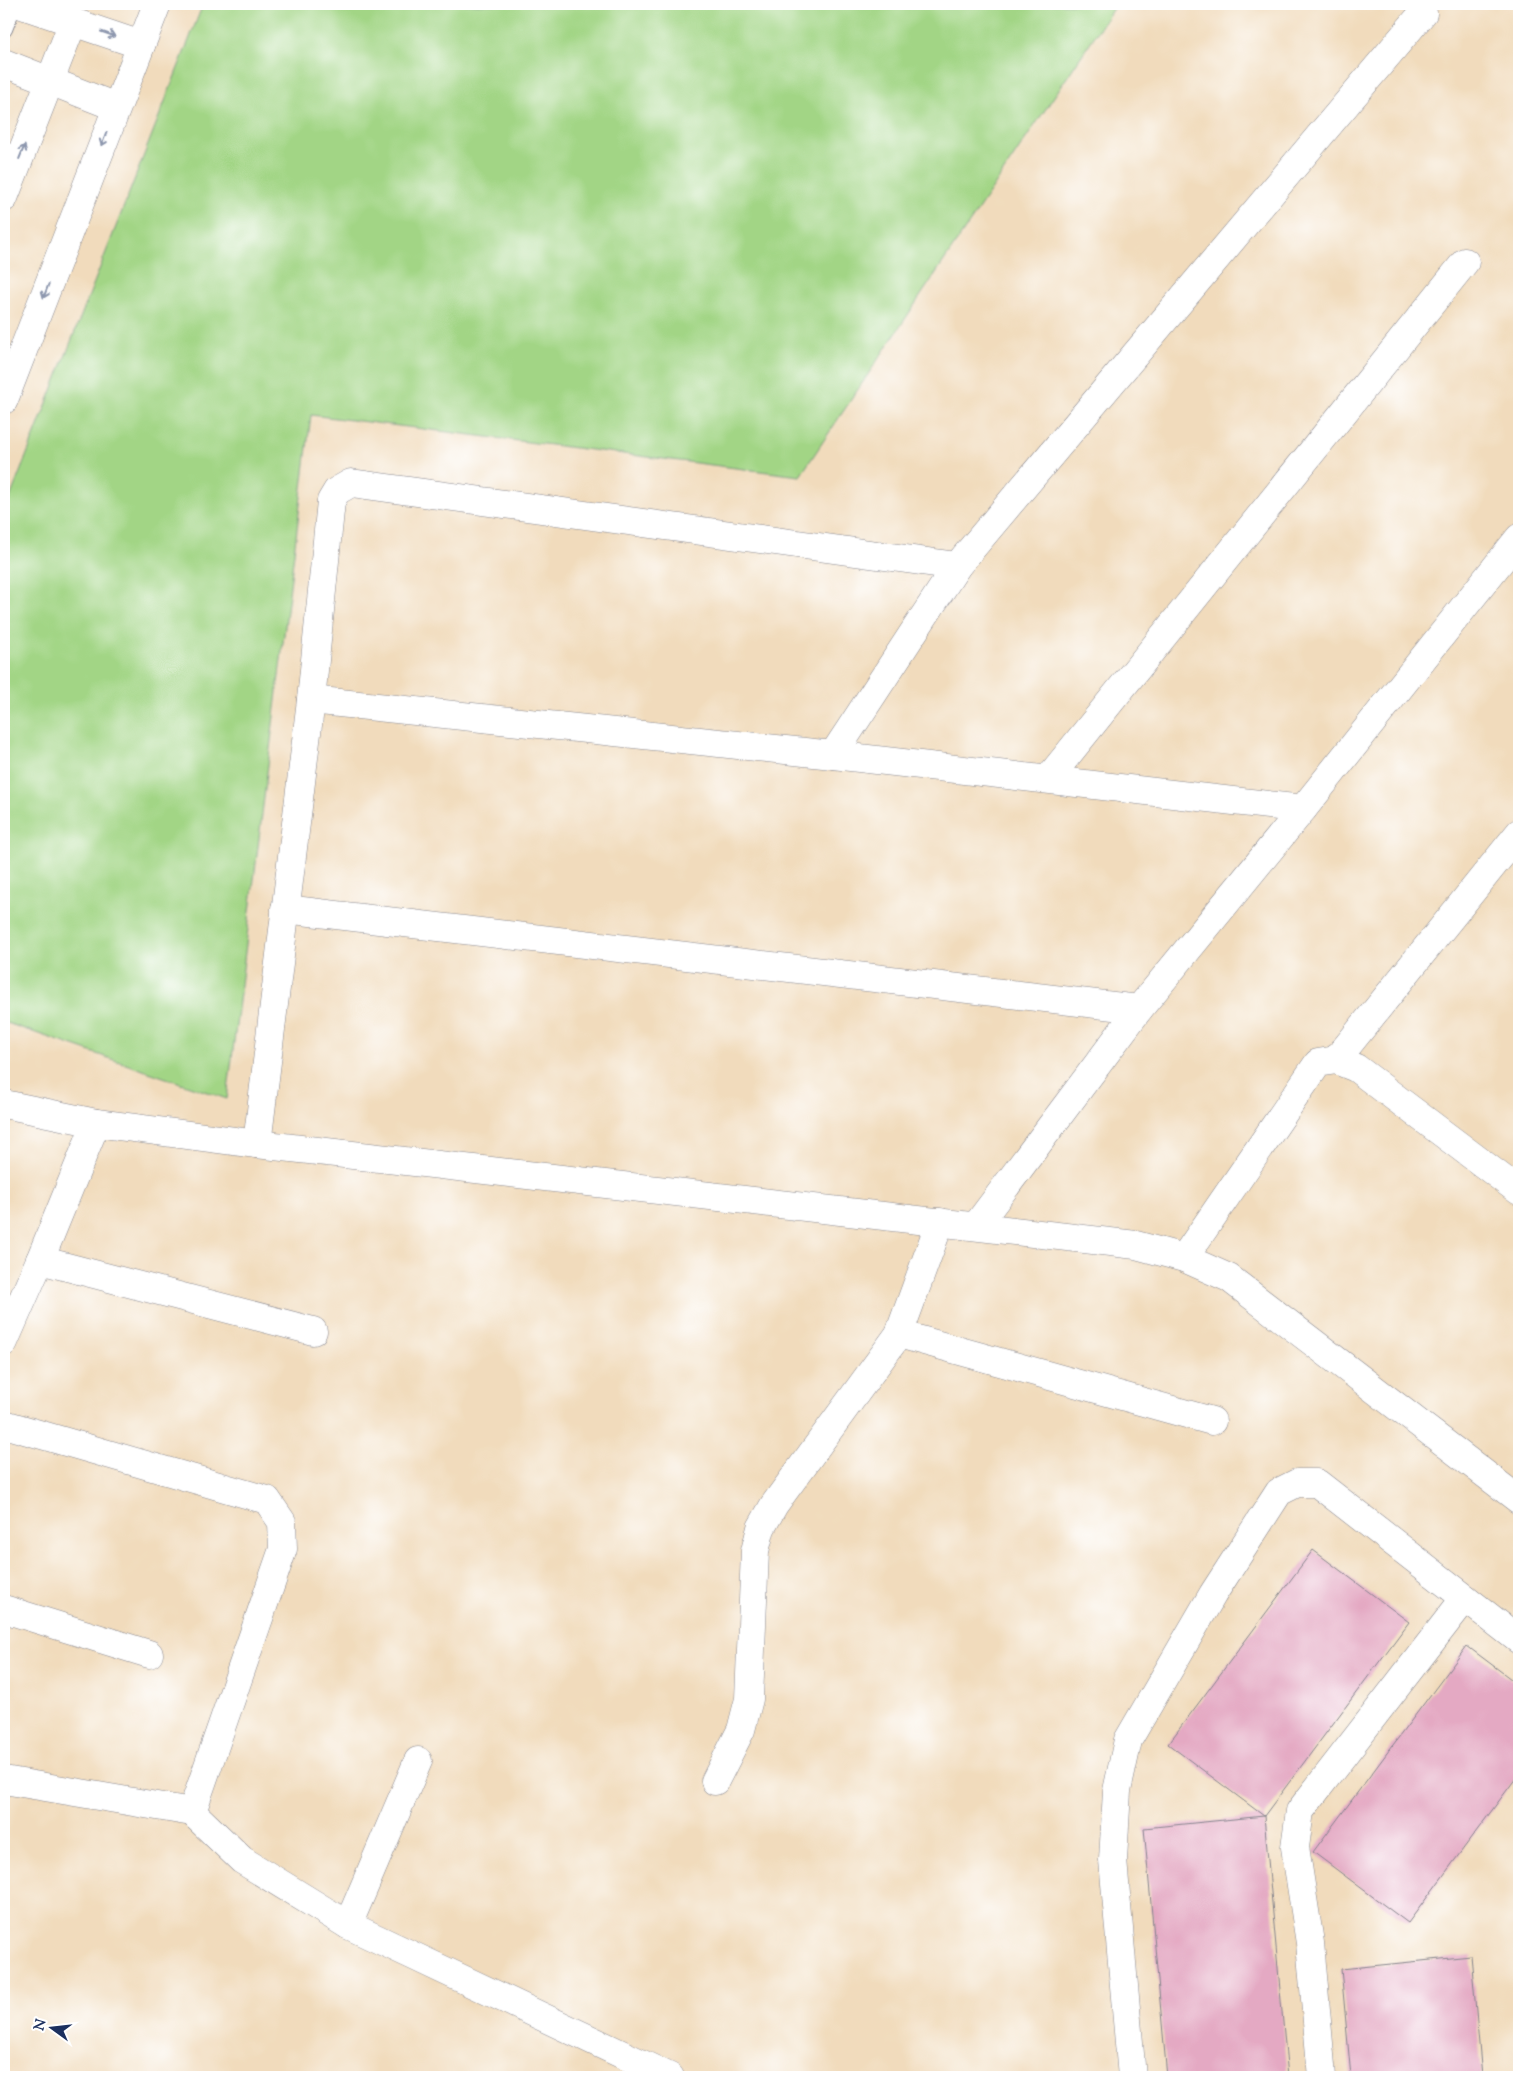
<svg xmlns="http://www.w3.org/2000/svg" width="1523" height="2081" viewBox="0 0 1523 2081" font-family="'Sorts Mill Goudy',serif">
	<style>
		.green { fill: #a2d585; stroke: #5e8272 }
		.building { fill: #e4a9c3 }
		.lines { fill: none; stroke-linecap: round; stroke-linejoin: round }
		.lane-casing { stroke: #86858d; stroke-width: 18 }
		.street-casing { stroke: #86858d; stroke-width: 29 }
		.secondary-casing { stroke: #86858d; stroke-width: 29 }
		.lane { stroke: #fff; stroke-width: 16 }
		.street { stroke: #fff; stroke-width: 28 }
		.secondary { stroke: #fff; stroke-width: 28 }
		.oneway { stroke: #8d97ae }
	</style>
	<rect width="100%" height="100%" fill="#fff"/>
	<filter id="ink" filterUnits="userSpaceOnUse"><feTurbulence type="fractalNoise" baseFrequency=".02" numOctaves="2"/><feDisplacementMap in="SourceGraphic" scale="10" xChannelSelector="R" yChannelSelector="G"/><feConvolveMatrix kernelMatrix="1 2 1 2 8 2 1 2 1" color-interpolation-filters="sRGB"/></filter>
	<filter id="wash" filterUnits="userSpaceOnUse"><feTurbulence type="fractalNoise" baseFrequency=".0096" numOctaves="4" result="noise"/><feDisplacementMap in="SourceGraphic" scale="20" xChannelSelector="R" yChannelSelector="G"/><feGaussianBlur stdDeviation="1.12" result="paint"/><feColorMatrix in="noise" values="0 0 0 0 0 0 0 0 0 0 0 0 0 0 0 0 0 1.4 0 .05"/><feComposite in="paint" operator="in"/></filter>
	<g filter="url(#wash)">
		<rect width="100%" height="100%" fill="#f1dbbc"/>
		<polygon class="green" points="203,4 1116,4 800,476 311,415 227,1099 4,1022 4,513"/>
		<g id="blocks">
			<g class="building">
				<polygon points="1313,1550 1409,1622 1264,1816 1168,1744"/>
				<polygon points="1467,1646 1519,1685 1519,1774 1408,1923 1313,1852"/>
				<polygon points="1264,1816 1288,2077 1167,2077 1144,1828"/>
				<polygon points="1471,1956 1482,2077 1351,2077 1341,1969"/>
			</g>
		</g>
	</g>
	<g filter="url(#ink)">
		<use href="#blocks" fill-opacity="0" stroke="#86858d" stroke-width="1"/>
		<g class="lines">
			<defs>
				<polyline id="lane" points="4,29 14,4"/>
				<g id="street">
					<polyline points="19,4 141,45"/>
					<polyline points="4,63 116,107"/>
					<polyline points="4,198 73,22"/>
					<polyline points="4,400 157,4"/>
					<polyline points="311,700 833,755 1303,809"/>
					<polyline points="833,755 957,566 1423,13"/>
					<polyline points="1048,779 1465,262"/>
					<polyline points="285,909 1139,1009"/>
					<polyline points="1336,1060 1519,833"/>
					<polyline points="257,1144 311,700 331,501 337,491 351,483 957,566"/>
					<polyline points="976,1226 1139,1009 1303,809 1519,538"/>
					<polyline points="1184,1258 1318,1063 1336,1060 1356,1068 1519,1191"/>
					<polyline points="40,1260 313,1331"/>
					<polyline points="899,1334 1212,1421"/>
					<polyline points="4,1342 40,1260 96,1123"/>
					<polyline points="4,1424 267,1500 282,1522 283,1549 192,1812"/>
					<polyline points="4,1609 149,1654"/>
					<polyline points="4,1780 192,1812 242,1860 348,1925 670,2077"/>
					<polyline points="715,1781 741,1730 749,1699 755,1551 761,1528 774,1505 899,1334 940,1222"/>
					<polyline points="348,1925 418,1761"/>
					<polyline points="1132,2077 1113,1860 1117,1791 1128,1740 1213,1594 1279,1492 1297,1483 1317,1483 1465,1598"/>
					<polyline points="1322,2077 1310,1943 1295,1847 1300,1811 1465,1598 1519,1640"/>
				</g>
				<polyline id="secondary" points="4,1104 96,1123 257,1144 1136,1245 1184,1258 1229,1278 1519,1500"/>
			</defs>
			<use href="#lane" class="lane-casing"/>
			<use href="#street" class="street-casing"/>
			<use href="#secondary" class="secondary-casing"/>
			<use href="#lane" class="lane"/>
			<use href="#street" class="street"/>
			<use href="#secondary" class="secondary"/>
		</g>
		<defs><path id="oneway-shaft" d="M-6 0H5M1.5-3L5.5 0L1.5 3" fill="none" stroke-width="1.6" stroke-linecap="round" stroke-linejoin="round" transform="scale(1.25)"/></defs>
		<g class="oneway">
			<use href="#oneway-shaft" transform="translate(108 34) rotate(19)"/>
			<use href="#oneway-shaft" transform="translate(104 139) rotate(111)"/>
			<use href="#oneway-shaft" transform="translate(22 152) rotate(-68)"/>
			<use href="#oneway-shaft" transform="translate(46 291) rotate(111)"/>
		</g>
	</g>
	<rect width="1523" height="2081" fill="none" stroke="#fff" stroke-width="20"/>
	<g transform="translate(52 2028) rotate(285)" stroke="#ffffff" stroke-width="4" paint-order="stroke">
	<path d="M0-4L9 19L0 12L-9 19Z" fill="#1b2f5e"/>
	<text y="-8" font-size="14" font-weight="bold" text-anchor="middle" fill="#1b2f5e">N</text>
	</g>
</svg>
